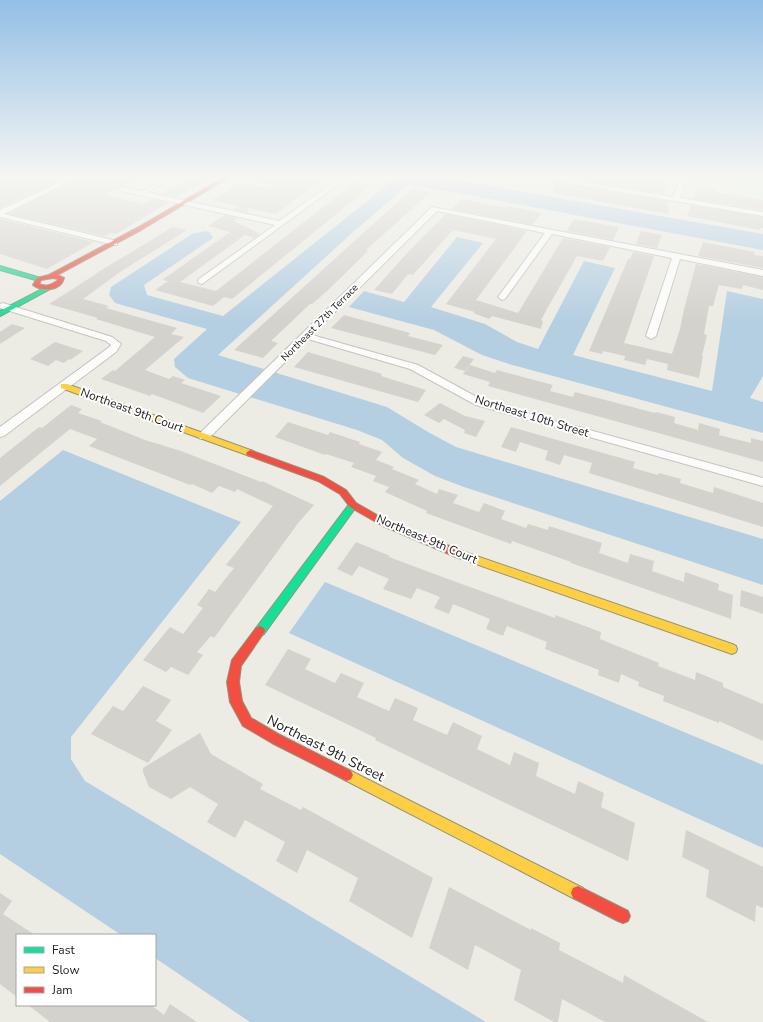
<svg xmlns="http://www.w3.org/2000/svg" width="763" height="1022" viewBox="0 0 763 1022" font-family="'Nunito Sans',sans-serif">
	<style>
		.park { fill: #cff5d7 }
		.water { fill: #b5cfe2 }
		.building { fill: #d4d2cd }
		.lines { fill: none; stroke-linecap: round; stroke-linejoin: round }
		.lane-casing { stroke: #c4c3c0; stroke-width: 2 }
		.street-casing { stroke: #c4c3c0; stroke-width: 2 }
		.fast-casing { stroke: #8f967c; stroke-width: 2 }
		.slow-casing { stroke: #8f967c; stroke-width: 2 }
		.jam-casing { stroke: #8f967c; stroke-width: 2 }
		.lane { fill: #fcfcfb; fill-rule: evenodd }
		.street { fill: #fcfcfb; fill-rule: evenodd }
		.fast { fill: #16e098; fill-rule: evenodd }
		.slow { fill: #ffcf43; fill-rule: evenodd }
		.jam { fill: #f24e42; fill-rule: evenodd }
		.labels { text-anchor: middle; stroke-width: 4; stroke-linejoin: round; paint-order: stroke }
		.far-street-label { font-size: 10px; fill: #1c1c1c; stroke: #fff }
		.street-label { font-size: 12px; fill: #1c1c1c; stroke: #fff }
		.near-street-label { font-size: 14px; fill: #1c1c1c; stroke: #fff }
	</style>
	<rect width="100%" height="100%" fill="#ecebe4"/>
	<polygon class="park" points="684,178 763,178 763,195 682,182"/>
	<g class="water">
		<polygon points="396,178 444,178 763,234 763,250 409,184 352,233 218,355 387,407 428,432 456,447 763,539 763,585 464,487 435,476 403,458 382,440 357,430 188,378 175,367 174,359 207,329 115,303 109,295 111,287 192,234 205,231 210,232 213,238 144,285 147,295 223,316"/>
		<polygon points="457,237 483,243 431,307 485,324 517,342 538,349 584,261 615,268 573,355 712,391 727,291 763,299 763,376 750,398 763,402 763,433 509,364 482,355 434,330 349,307 364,291 404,302"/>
		<polygon points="63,450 241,522 71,737 71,759 85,781 486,1022 250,1022 155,958 155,935 121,935 0,854 0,501"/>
		<polygon points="325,582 763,765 763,848 289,633"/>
	</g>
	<g class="building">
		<polygon points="7,178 66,178 0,208 0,184 6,181"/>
		<polygon points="78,178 139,178 105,195 143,204 152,199 168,203 116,234 110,233 104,236 8,214"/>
		<polygon points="189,178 210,178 177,197 161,194"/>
		<polygon points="247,178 326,178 276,214 247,208 249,211 247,213 234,210 239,206 212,200 238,184 269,189 273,186 269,183 246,179"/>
		<polygon points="569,178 663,178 666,194"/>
		<polygon points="355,182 372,185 232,299 224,297 213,306 155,290 168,281 162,280 230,232 208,226 225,215 238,218 234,221 260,234 254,238 245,235 180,282 216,291"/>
		<polygon points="554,182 667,201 669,214 553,193"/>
		<polygon points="702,187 716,189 715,192 763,200 763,210 693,199 697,188 701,189"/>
		<polygon points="413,188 431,192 366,250 368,251 326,292 312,304 310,304 271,341 278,343 263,358 234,350"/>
		<polygon points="461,199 507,208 508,206 542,213 532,225 451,209"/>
		<polygon points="691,205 763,217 763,228 760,228 760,230 687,216"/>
		<polygon points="446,214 527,231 476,300 518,313 563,238 610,247 603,261 577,256 547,309 541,320 543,321 541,329 492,316 489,319 473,313 475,312 446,304 496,239 453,230 413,275 408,274 392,294 374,290 408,252"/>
		<polygon points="0,219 94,242 47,269 0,254"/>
		<polygon points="574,219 619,227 613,240 567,231"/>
		<polygon points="173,227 187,230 120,272 83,299 109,306 106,308 177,328 171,334 184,337 145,370 169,379 173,376 185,380 181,383 221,396 203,413 152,394 150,396 101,379 113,370 115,371 155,337 96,319 98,318 49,304 96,274 95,274"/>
		<polygon points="641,231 662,235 657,248 636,244"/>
		<polygon points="703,242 755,252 754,255 763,256 763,268 698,256"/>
		<polygon points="633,252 654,256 624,343 672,354 680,329 684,309 696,264 763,277 763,290 743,285 742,289 719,285 713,306 709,306 704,334 707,335 702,356 703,356 699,378 667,370 668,364 647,359 645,365 624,360 625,356 603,351 602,354 589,351 628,259 630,259"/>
		<polygon points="344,315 410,333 408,336 443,345 435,355 331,328"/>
		<polygon points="12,324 25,328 0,344 0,332"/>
		<polygon points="55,342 83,351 70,360 69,359 64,363 56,360 48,366 30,359"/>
		<polygon points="308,352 382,374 381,376 426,390 418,402 294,367"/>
		<polygon points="463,356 474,359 465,371 454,368"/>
		<polygon points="470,365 495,373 497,370 553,385 550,391 573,397 575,392 655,413 656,412 675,417 674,423 698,430 699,423 720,429 719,435 751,443 751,438 763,441 763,462 488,386 490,382 463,374"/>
		<polygon points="440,403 465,416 485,421 476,437 464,433 465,430 444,419 439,423 424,415"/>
		<polygon points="71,405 82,409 78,413 102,421 100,422 145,440 181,451 261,482 262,481 314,505 299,522 214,638 211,636 197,652 203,655 188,675 171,667 166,672 143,660 170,627 183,634 203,608 197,605 209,589 215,592 234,568 226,565 273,506 237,489 235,492 219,486 212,493 192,484 190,485 89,446 97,439 70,429 0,486 0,458 39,427 42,428"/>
		<polygon points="288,422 328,435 330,432 360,442 359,444 382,452 376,460 394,467 392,469 419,480 415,484 437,494 439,489 458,495 453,503 479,512 484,503 505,511 501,519 526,528 528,524 548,530 549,526 602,543 599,553 628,563 630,554 654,561 652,571 684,582 685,572 719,584 718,590 733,595 731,619 571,563 571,562 512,541 511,544 426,513 427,511 385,492 389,487 373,481 376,476 351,467 354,463 326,454 325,455 275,437"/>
		<polygon points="511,427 635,462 633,468 658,475 659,473 681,479 680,483 713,493 714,487 763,503 763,527 589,473 592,463 564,455 560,465 545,460 548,451 520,442 516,452 501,447"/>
		<polygon points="356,542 390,556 389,557 448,579 555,618 555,615 601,632 600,639 659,663 658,666 695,680 696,672 723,683 723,687 763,704 763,741 719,721 719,723 663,701 664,696 638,686 639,682 621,674 619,683 598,675 599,670 545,649 547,642 507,626 503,636 486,629 490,619 453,604 449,614 434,608 440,597 417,588 411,599 383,589 389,579 359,566 352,576 337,569"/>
		<polygon points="741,590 763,597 763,614 740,606"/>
		<polygon points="288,649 311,659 305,669 335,683 341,673 364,683 357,697 389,711 395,698 418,708 413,720 447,735 453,722 482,736 477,749 510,765 514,752 539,763 536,776 575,794 578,781 604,793 601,807 635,823 628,861 499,800 375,740 376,738 265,685"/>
		<polygon points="143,686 171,700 156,721 172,730 148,763 91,734 113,706 123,711"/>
		<polygon points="200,733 211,754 263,784 260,789 301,810 303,807 433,878 412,938 349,901 358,878 307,850 297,873 276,861 285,842 245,820 235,838 207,822 218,804 190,787 171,799 149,787 143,772 143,768"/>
		<polygon points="686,830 763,867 763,908 756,905 755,922 706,897 709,870 682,857"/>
		<polygon points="449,887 531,930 531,928 560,943 559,950 623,983 624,975 708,1022 605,1022 562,999 558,1022 554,1022 514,1000 521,970 475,945 468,970 429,948"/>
		<polygon points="0,893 12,901 3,914 35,935 17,935 17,997 0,984"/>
		<polygon points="170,1004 197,1022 50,1022 28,1005 151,1005 164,1015"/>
	</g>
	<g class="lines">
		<defs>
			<polygon id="lane" points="168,178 172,178 143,194 140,193"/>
			<g id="street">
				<polygon points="69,178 77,178 4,214 117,241 117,245 114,245 0,217 0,210"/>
				<polygon points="229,178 269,184 272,186 269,188 232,181 230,180"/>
				<polygon points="340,178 347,178 202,284 199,283 198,281 199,279 275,225 122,191 119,189 122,187 279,221"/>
				<polygon points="547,178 561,178 673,197 681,178 687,178 680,198 763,212 763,216 550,180"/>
				<polygon points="432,207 763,270 763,276 680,259 656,336 651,339 646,336 672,258 552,234 505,299 502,300 498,297 545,233 437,211 312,335 418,365 484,401 763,478 763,486 476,405 410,369 308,339 208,439 200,439 198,436 200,433"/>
				<polygon points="3,303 112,337 121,344 116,352 4,436 0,437 0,427 108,348 111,345 106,341 0,308 0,304"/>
			</g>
			<g id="fast">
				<polygon points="0,266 41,278 42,279 39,281 0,270"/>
				<polygon points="48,286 51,288 50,289 0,316 0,311"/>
				<polygon points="353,502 357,505 356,507 264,634 260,636 256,634 255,631 256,628 350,503"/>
			</g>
			<g id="slow">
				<polygon points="61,384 67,384 253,451 254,453 250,456 247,455 61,388"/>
				<polygon points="459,550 732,644 736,646 737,649 736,652 732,654 456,557 454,554 456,551"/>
				<polygon points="347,769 583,888 585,893 583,898 578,900 573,898 343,779 341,775 343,771"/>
			</g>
			<g id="jam">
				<path d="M223,178H228L141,230L57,275L64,278C61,291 42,292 33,285L37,278L49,275L137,228ZM53,278L58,279L57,281C51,285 46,287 39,284L41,280Z"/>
				<polygon points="250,450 324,477 346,490 356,503 389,522 462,551 464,554 462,557 456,557 383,526 350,507 340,494 318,481 247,455 246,453"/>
				<polygon points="260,626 264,628 265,631 241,666 239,682 242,701 251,718 280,735 351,771 353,775 351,779 347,781 343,779 272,743 243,726 230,702 227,682 232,660 256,628"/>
				<polygon points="578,886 628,911 630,916 628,921 623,923 618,921 573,898 571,893 573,888"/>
			</g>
		</defs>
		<use href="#lane" class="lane-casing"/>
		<use href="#street" class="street-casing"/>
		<use href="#fast" class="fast-casing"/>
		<use href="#slow" class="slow-casing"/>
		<use href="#jam" class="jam-casing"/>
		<use href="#lane" class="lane"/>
		<use href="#street" class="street"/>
		<use href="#fast" class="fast"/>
		<use href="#slow" class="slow"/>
		<use href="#jam" class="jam"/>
	</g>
	<linearGradient id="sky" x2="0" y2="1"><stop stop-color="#93bfe6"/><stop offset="0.55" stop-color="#f6f6f3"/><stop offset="1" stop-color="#f6f6f3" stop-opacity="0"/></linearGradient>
	<rect width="763" height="321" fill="url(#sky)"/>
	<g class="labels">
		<g class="far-street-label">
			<text transform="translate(319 322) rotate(-45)" y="4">Northeast 27th Terrace</text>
		</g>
		<g class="street-label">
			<text transform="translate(132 410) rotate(20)" y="4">Northeast 9th Court</text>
			<text transform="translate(532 416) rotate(17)" y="4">Northeast 10th Street</text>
			<text transform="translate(427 539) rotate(23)" y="4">Northeast 9th Court</text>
		</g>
		<g class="near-street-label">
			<text transform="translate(326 748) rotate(27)" y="5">Northeast 9th Street</text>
		</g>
	</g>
	<rect x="16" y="934" width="140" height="72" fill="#ffffff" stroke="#a4a4a4"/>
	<rect x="24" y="947" width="20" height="6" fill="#16e098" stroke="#a4a4a4"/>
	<text x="52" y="954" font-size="12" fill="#1c1c1c">Fast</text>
	<rect x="24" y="967" width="20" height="6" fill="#ffcf43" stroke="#a4a4a4"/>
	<text x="52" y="974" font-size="12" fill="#1c1c1c">Slow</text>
	<rect x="24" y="987" width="20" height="6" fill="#f24e42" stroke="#a4a4a4"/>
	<text x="52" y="994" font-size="12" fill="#1c1c1c">Jam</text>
</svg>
